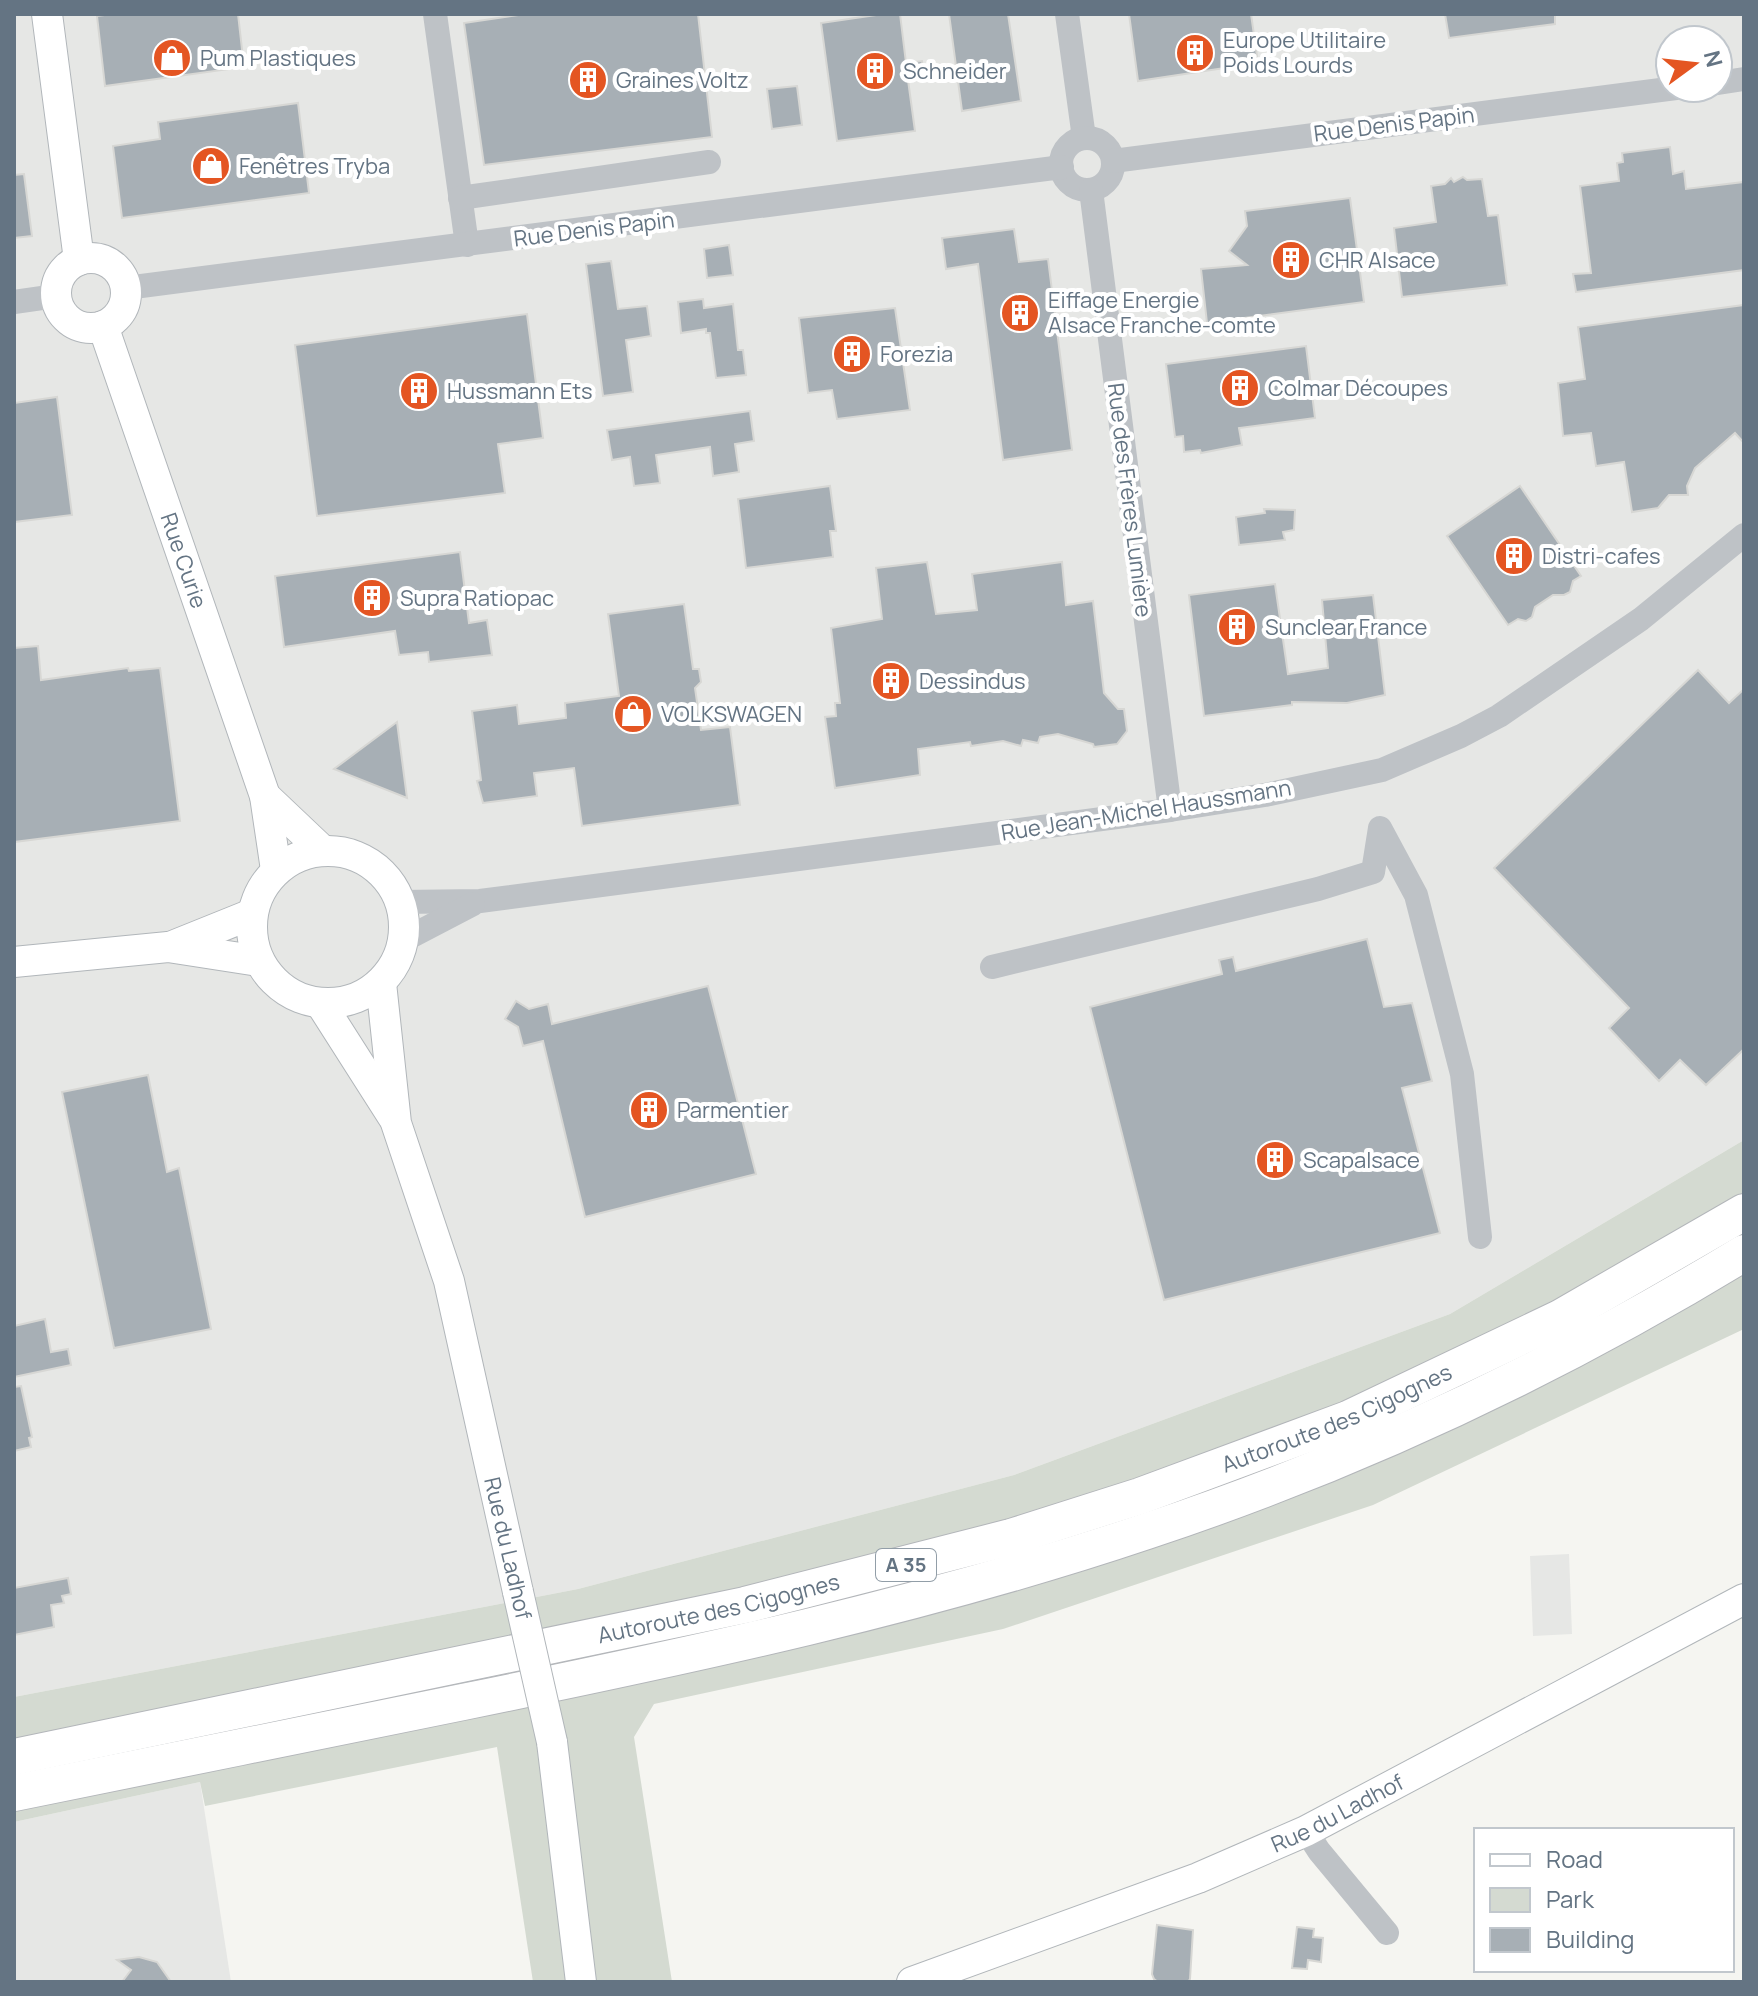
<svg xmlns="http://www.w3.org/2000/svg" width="1758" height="1996" viewBox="0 0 1758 1996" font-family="Manrope,sans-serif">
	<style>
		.built { fill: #e6e7e5; fill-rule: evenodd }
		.green { fill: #d4dad1 }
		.building { fill: #a7afb5; stroke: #d7d7d4; stroke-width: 2 }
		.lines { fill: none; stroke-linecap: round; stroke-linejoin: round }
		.major-casing { stroke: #b1b6ba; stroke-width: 32 }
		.highway-casing { stroke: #b3b6ba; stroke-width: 38 }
		.minor { stroke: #bec2c6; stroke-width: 24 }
		.major { stroke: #fff; stroke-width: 30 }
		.highway { stroke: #fff; stroke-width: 36 }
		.major-bridge-casing { stroke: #b1b6ba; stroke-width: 32; stroke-linecap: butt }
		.major-bridge { stroke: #fff; stroke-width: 30 }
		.labels { text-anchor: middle; stroke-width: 8; stroke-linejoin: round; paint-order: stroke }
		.shield { fill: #fff; stroke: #929ea8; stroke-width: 2 }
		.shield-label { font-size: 20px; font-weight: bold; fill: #647483 }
		.poi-label { font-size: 22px; fill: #647483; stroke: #fff; text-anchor: start }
		.street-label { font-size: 22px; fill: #647483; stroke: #fff }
	</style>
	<rect width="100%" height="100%" fill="#f5f5f1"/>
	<g class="built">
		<path d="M14,14H1744V1140L1450,1314L1014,1475L578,1589L14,1697ZM1670,40H1718V88H1670Z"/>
		<polygon points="1569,1554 1572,1634 1533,1636 1530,1556"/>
		<polygon points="200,1782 231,1982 14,1982 14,1822"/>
	</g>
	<polygon class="green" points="1744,1140 1744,1329 1373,1505 1003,1629 654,1704 634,1737 672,1982 533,1982 497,1747 205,1806 200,1782 14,1822 14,1697 578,1589 1014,1475 1450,1314"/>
	<g class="building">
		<polygon points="112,14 238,14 244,67 105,86 97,16"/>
		<polygon points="525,14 698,14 712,137 484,165 464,23"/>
		<polygon points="883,14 900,14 906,63 922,61 924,78 908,80 915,131 837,141 821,23"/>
		<polygon points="949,14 1008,14 1021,101 962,111"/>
		<polygon points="1129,14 1251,14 1258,63 1138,81"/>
		<polygon points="1445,14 1555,14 1555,24 1449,38"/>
		<polygon points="797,86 802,125 772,129 767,89"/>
		<polygon points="298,103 309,193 122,218 113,146 160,139 158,122"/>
		<polygon points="1670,147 1673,174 1684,171 1686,189 1744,182 1744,270 1576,292 1573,274 1591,273 1580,186 1619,181 1617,163 1623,162 1622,153"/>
		<polygon points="24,174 32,236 14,238 14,175"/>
		<polygon points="1463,177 1467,180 1482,179 1488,216 1498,215 1507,285 1402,297 1394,228 1436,222 1431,186 1445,184 1451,178 1454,182"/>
		<polygon points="1350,198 1364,302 1207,323 1201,269 1247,265 1229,251 1247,226 1245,211"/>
		<polygon points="1014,229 1019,262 1048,259 1072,450 1003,460 978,264 946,269 942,238"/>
		<polygon points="729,245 733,275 707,278 704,249"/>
		<polygon points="611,261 618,309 647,306 651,336 626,340 633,392 603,396 586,264"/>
		<polygon points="703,299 704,308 733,304 738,350 743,350 746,375 716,378 710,333 706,333 706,329 681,333 678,302"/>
		<polygon points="1744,305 1744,443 1735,433 1695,468 1687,486 1688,495 1669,495 1658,508 1632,512 1624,462 1596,466 1591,433 1563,436 1558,383 1585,379 1578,327"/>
		<polygon points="895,308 910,410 837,419 832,390 808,393 799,318"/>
		<polygon points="527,314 543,438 498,444 505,493 317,516 295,345"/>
		<polygon points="1306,346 1315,418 1239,428 1242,445 1201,453 1200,450 1184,452 1183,436 1175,437 1166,364"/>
		<polygon points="57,397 72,515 14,522 14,403"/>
		<polygon points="750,411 754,441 735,444 739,472 713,476 710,447 656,455 660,483 634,486 630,457 612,460 607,430"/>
		<polygon points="830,486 836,531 830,531 833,557 746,568 738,499"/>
		<polygon points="1520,486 1581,576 1573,581 1570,592 1564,595 1553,595 1535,607 1532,617 1526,621 1518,619 1508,625 1447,536"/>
		<polygon points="1264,509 1295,510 1294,530 1283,532 1285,540 1239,545 1236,517 1265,513"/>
		<polygon points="460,552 469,623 487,620 492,655 429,662 428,652 399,655 395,631 284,647 275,576"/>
		<polygon points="927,562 936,614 977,610 972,574 1062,562 1066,605 1093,601 1104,693 1118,709 1124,709 1127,731 1117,744 1094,747 1093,744 1058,734 1040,737 1038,743 1023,740 1021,746 1003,741 971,746 970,742 918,749 920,775 835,788 825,717 836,716 835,703 840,703 831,628 882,619 876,568"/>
		<polygon points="1275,584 1288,674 1328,668 1322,600 1373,595 1385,695 1347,703 1292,702 1292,705 1204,716 1189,595"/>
		<polygon points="684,604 693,669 699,669 701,682 695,688 701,730 730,727 740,805 582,826 574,768 534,773 537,796 483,803 477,781 481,780 472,711 517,705 519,724 566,718 565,703 619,696 608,614"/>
		<polygon points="38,646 41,680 128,668 129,671 160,668 180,821 14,842 14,648"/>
		<polygon points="1698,670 1729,703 1744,689 1744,1049 1706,1085 1680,1060 1659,1081 1609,1028 1629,1008 1494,868"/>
		<polygon points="397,722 407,798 334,769"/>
		<polygon points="1367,939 1384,1007 1412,1003 1432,1081 1402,1088 1440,1233 1164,1300 1090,1007 1222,974 1219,960 1233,957 1236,971"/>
		<polygon points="708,986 756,1174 585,1217 543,1041 523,1046 518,1027 505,1019 516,1001 529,1009 548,1004 552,1024"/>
		<polygon points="148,1075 167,1172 179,1168 211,1329 114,1348 62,1092"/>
		<polygon points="45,1319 51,1352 68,1349 71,1365 14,1377 14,1326"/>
		<polygon points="21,1386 32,1437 29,1438 31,1447 14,1451 14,1387"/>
		<polygon points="68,1578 71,1594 62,1596 64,1603 51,1605 54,1627 14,1635 14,1588"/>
		<polygon points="1157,1925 1193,1930 1190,1979 1188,1982 1158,1982 1154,1979 1152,1974"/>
		<polygon points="1297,1927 1314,1929 1313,1937 1323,1938 1321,1962 1308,1960 1307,1969 1292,1968"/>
		<polygon points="139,1957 157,1962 171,1982 122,1982 131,1970 117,1960"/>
	</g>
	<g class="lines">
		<defs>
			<g id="major">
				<polyline points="47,14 79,260"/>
				<circle cx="91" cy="293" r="35"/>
				<path id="s1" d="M103,326L265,796L276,870"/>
				<polyline points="265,796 322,850"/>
				<circle cx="328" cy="927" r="76"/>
				<polyline points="170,947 252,914"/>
				<polyline points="14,962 168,947 259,961"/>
				<polyline points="381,983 396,1123 449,1281 518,1592"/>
				<polyline points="321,1004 393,1117"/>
				<polyline points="552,1742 581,1982"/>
				<path id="s2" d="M912,1982L1198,1878L1306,1831L1744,1599"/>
			</g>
			<g id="highway">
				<path id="s3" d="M14,1757L745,1605L1011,1537L1140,1496L1348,1419L1560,1318L1744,1212"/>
				<path d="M14,1793C164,1763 313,1732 463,1702C693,1655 924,1606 1147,1531C1355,1462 1557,1367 1744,1253"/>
			</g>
		</defs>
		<use href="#major" class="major-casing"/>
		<use href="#highway" class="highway-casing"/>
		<g class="minor">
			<polyline points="435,14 467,245"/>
			<polyline points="1067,14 1084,138"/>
			<polyline points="1718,83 1744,79"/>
			<circle cx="1087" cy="164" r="26"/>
			<polyline points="1113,161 1676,88"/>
			<polyline points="1091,190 1170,810"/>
			<polyline points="460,198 709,162"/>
			<polyline points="126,288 1062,167"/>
			<polyline points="14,302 56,296"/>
			<polyline points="401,902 480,901 1170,810 1265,795 1382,770 1461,736 1499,716 1641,619 1744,535"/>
			<polyline points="404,940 473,904"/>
			<polyline points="992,967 1318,889 1373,872 1380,828 1416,895 1462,1074 1480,1237"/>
			<polyline points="1306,1831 1319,1851 1387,1933"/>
		</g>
		<use href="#major" class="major"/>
		<use href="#highway" class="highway"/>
		<defs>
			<polyline id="major-bridge" points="518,1592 552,1742"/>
		</defs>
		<use href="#major-bridge" class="major-bridge-casing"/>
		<use href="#major-bridge" class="major-bridge"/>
	</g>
	<defs>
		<symbol id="building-disc" viewBox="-11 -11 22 22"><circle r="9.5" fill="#e45522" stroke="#fff"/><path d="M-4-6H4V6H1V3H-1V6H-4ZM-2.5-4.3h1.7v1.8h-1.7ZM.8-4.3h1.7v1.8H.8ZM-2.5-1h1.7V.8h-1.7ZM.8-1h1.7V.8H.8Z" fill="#fff"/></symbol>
		<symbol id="shop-disc" viewBox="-11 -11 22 22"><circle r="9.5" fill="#e45522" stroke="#fff"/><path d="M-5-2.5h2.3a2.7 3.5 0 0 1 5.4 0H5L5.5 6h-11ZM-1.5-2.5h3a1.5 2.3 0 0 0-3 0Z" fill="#fff"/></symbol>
	</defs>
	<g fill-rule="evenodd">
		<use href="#building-disc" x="1173" y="31" width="44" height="44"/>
		<use href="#shop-disc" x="150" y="36" width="44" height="44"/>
		<use href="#building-disc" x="853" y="49" width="44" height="44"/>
		<use href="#building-disc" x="566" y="58" width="44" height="44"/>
		<use href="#shop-disc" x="189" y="144" width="44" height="44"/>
		<use href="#building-disc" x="1269" y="238" width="44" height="44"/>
		<use href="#building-disc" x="998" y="291" width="44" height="44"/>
		<use href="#building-disc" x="830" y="332" width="44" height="44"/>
		<use href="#building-disc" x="1218" y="366" width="44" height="44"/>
		<use href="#building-disc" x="397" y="369" width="44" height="44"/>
		<use href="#building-disc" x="1492" y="534" width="44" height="44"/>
		<use href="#building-disc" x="350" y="576" width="44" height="44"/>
		<use href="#building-disc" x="1215" y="605" width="44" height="44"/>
		<use href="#building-disc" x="869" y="659" width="44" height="44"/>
		<use href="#shop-disc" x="611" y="692" width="44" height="44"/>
		<use href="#building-disc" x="627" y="1088" width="44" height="44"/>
		<use href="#building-disc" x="1253" y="1138" width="44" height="44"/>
	</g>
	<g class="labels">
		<rect class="shield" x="876" y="1549" width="60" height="32" rx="6"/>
		<g class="shield-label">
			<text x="906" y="1572">A 35</text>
		</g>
		<g class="poi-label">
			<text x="1223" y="48">Europe Utilitaire<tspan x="1223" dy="25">Poids Lourds</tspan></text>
			<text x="200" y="66">Pum Plastiques</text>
			<text x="903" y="79">Schneider</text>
			<text x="616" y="88">Graines Voltz</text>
			<text x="239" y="174">Fenêtres Tryba</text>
			<text x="1319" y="268">CHR Alsace</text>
			<text x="1048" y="308">Eiffage Energie<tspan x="1048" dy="25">Alsace Franche-comte</tspan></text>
			<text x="880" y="362">Forezia</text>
			<text x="1268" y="396">Colmar Découpes</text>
			<text x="447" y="399">Hussmann Ets</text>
			<text x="1542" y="564">Distri-cafes</text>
			<text x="400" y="606">Supra Ratiopac</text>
			<text x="1265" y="635">Sunclear France</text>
			<text x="919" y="689">Dessindus</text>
			<text x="661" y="722">VOLKSWAGEN</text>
			<text x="677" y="1118">Parmentier</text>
			<text x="1303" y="1168">Scapalsace</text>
		</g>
		<g class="street-label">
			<text transform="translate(1394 124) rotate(-7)" y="8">Rue Denis Papin</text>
			<text transform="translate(594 229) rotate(-7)" y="8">Rue Denis Papin</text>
			<text transform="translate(1130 500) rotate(83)" y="8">Rue des Frères Lumière</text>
			<text dy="8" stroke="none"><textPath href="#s1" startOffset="248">Rue Curie</textPath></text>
			<text transform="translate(1146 810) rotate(-9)" y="8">Rue Jean-Michel Haussmann</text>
			<text dy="8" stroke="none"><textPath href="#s3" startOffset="1368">Autoroute des Cigognes</textPath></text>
			<text transform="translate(508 1548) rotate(77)" y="8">Rue du Ladhof</text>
			<text dy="8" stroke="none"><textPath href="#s3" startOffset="720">Autoroute des Cigognes</textPath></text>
			<text dy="8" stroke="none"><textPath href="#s2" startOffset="458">Rue du Ladhof</textPath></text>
		</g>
	</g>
	<rect width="1758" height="1996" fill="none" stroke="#647483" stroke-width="32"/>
	<rect x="1474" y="1828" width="260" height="144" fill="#ffffff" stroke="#c1c7cd" stroke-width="2"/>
	<rect x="1490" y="1854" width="40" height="12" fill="#ffffff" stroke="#c1c7cd" stroke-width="2"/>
	<text x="1546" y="1868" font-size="24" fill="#647483">Road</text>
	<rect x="1490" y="1888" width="40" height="24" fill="#d4dad1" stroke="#c1c7cd" stroke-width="2"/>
	<text x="1546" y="1908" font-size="24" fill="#647483">Park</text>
	<rect x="1490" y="1928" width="40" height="24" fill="#a7afb5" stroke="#c1c7cd" stroke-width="2"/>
	<text x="1546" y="1948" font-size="24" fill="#647483">Building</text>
	<g transform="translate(1694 64) rotate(75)"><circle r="38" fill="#ffffff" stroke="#c1c7cd" stroke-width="2"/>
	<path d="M0-6L14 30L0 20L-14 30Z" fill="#e45522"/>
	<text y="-12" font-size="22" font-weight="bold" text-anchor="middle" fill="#647483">N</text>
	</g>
</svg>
